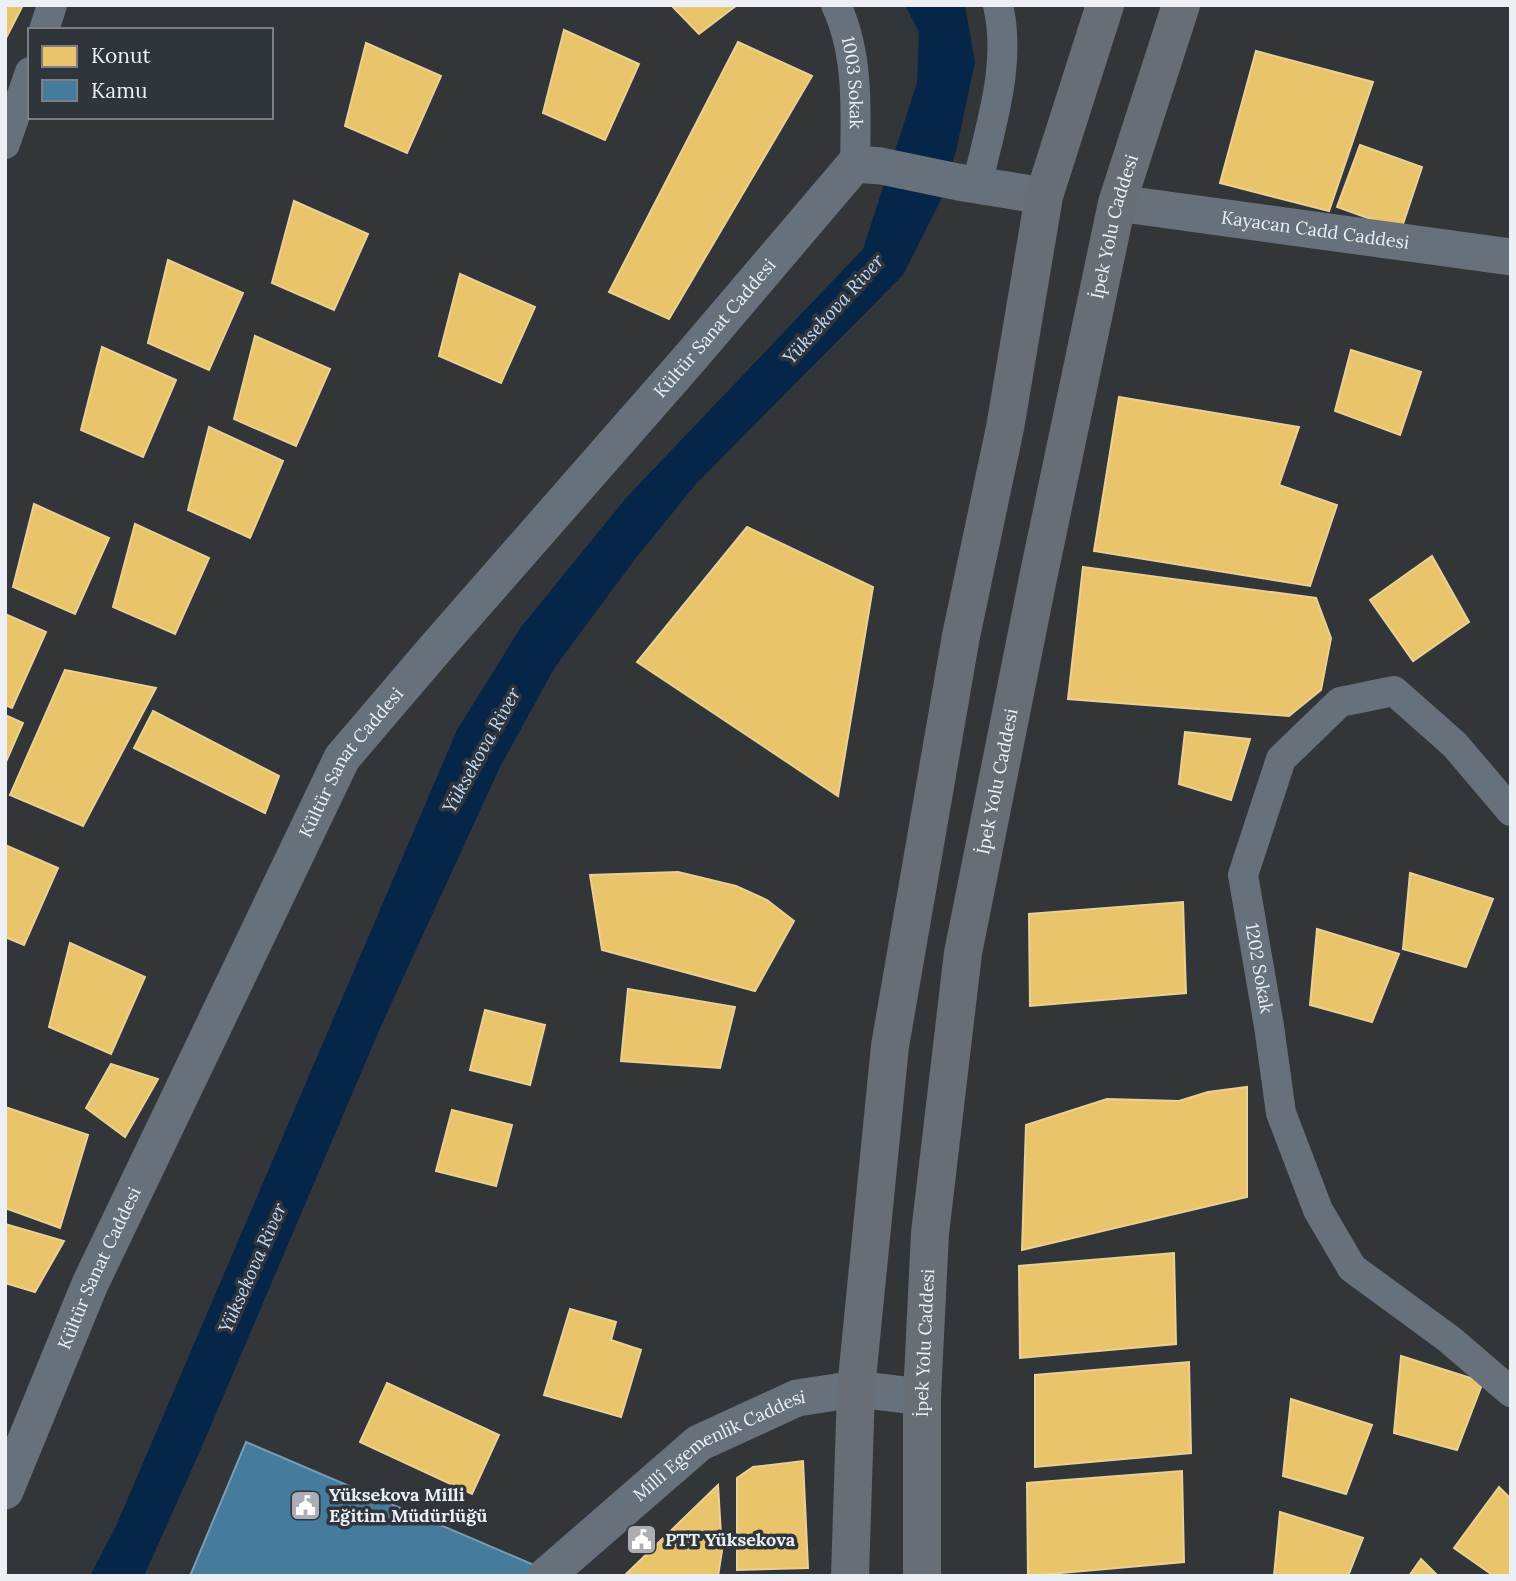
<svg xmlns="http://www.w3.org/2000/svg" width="1516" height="1581" viewBox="0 0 1516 1581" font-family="Lora,serif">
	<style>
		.water { fill: #052648 }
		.homes { fill: #e9c46a; stroke: #ead193; stroke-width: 2 }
		.public { fill: #457b9d; stroke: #779eb7; stroke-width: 2 }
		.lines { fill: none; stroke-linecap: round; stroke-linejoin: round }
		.minor { stroke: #66717b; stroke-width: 30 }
		.tertiary { stroke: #66717b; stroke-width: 37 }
		.trunk { stroke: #686e75; stroke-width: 38 }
		.labels { text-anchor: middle; stroke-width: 7; stroke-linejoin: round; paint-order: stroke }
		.street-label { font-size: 18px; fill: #ecf0f4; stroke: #30353c }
		.poi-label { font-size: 18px; font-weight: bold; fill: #ecf0f4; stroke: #30353c; text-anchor: start }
		.water-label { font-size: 19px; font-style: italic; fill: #bedaf9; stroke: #30353c }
	</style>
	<rect width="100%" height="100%" fill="#333639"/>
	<polygon class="water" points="905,5 965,5 975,62 956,151 941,200 903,275 695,485 636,558 555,667 500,767 381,1026 200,1451 144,1576 90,1576 116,1526 457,730 521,627 626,498 863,249 917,83 919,32"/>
	<g class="homes">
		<polygon points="5,5 23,5 5,40"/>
		<polygon points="671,5 737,5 699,34"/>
		<polygon points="564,30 639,64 605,140 543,113"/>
		<polygon points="738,42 812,76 669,319 609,292"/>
		<polygon points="366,43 441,76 407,153 345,126"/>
		<polygon points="1256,51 1373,82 1329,211 1220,183"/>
		<polygon points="1360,145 1422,167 1401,230 1337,207"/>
		<polygon points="294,201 368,234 334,310 272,283"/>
		<polygon points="168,260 243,293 209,370 148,343"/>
		<polygon points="460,274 535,307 501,383 439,356"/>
		<polygon points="255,336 330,369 296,446 234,419"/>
		<polygon points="102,347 176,380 143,457 81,430"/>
		<polygon points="1351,350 1421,372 1400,435 1335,411"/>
		<polygon points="1119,397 1299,427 1279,485 1337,505 1310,586 1094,551"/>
		<polygon points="209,427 283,461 250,538 188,510"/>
		<polygon points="34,504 109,538 75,614 13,587"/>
		<polygon points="135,524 209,558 175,634 113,607"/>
		<polygon points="747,527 873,587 838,796 637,662"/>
		<polygon points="1432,556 1469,622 1413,661 1370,600"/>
		<polygon points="1083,567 1316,598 1331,638 1321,690 1289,716 1068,699"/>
		<polygon points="5,614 46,632 12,708 5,705"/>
		<polygon points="65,670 156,688 83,826 10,795"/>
		<polygon points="153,711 279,776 265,813 134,748"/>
		<polygon points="5,715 23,723 5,764"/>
		<polygon points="1185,732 1250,739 1231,800 1179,784"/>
		<polygon points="5,845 58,868 24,945 5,937"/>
		<polygon points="678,872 736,886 767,900 794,921 755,991 602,950 590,875"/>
		<polygon points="1410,873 1493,899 1466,967 1403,949"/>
		<polygon points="1183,902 1186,993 1030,1006 1029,914"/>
		<polygon points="1317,929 1399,954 1372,1022 1310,1005"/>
		<polygon points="70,943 145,977 111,1054 49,1027"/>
		<polygon points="628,989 735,1007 720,1068 621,1061"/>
		<polygon points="485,1010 545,1025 530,1085 470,1070"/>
		<polygon points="111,1064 158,1079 125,1137 86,1108"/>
		<polygon points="1247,1087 1247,1197 1022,1250 1026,1125 1107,1099 1179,1101 1208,1092"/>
		<polygon points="5,1107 88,1135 60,1228 5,1208"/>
		<polygon points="452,1110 512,1125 496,1186 436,1171"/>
		<polygon points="5,1224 64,1241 35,1292 5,1283"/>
		<polygon points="1174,1253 1176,1344 1020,1358 1019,1266"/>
		<polygon points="570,1309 616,1322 611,1340 641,1350 621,1417 544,1395"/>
		<polygon points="1401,1356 1483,1382 1457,1450 1394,1433"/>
		<polygon points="1189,1362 1191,1453 1035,1467 1035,1375"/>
		<polygon points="387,1383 499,1435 472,1494 360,1442"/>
		<polygon points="1291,1399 1372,1425 1346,1494 1283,1476"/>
		<polygon points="803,1461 808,1568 737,1570 737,1478 753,1467"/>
		<polygon points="1182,1471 1184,1562 1028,1576 1027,1483"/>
		<polygon points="718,1485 722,1551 718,1576 624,1576"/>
		<polygon points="1499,1487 1511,1499 1511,1576 1494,1576 1454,1548"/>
		<polygon points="1280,1512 1363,1538 1348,1576 1274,1576"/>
		<polygon points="1421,1559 1438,1576 1409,1576"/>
	</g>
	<polygon class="public" points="246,1442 541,1568 532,1576 190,1576"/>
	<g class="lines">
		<g class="minor">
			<path id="s1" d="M836,5C859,54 856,111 855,164"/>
			<polyline points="44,30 52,5"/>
			<polyline points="5,144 30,72"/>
			<path d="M977,185C990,127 1012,65 998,5"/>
			<path id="s2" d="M1511,811L1455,745L1394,691L1340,702L1281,759L1243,875L1269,1026L1281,1113L1318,1210L1352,1268L1449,1339L1511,1392"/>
		</g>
		<g class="tertiary">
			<path id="s3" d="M1117,203L1511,257"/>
			<path id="s4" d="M5,1491L90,1284L342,758L435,649L690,358L855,164L881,166L958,182L1044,196"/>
			<path id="s5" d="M546,1576L699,1443L797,1398L856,1389L922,1397"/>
		</g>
		<g class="trunk">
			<polyline points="850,1576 856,1389 890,1046 961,636 1005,428 1044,196 1105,5"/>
			<path id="s6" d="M922,1576V1397L930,1233L963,953L1038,578L1117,203L1181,5"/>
		</g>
	</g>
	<defs>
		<symbol id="civic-square" viewBox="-11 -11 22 22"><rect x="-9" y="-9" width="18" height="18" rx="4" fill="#abafb3" stroke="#30353c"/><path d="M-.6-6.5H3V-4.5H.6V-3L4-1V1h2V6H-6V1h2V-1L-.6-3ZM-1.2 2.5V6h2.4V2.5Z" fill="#fff"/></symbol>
	</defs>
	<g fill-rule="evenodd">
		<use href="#civic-square" x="288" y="1488" width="35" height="35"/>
		<use href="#civic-square" x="624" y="1522" width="35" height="35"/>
	</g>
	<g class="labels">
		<g class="street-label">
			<text dy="6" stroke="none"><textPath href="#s1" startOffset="80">1003 Sokak</textPath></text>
			<text dy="6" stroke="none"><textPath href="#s6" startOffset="1367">İpek Yolu Caddesi</textPath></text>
			<text dy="6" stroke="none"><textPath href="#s3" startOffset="200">Kayacan Cadd Caddesi</textPath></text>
			<text dy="6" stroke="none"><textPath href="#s4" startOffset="1376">Kültür Sanat Caddesi</textPath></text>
			<text dy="6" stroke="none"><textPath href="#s4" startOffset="808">Kültür Sanat Caddesi</textPath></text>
			<text dy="6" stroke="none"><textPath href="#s6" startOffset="800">İpek Yolu Caddesi</textPath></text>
			<text dy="6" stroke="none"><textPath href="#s2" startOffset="522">1202 Sokak</textPath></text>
			<text dy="6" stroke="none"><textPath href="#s4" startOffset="242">Kültür Sanat Caddesi</textPath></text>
			<text dy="6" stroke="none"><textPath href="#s6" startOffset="233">İpek Yolu Caddesi</textPath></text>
			<text dy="6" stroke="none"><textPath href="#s5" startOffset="219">Millî Egemenlik Caddesi</textPath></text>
		</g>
		<g class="poi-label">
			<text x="329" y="1501">Yüksekova Milli<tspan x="329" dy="21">Eğitim Müdürlüğü</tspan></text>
			<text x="665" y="1546">PTT Yüksekova</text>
		</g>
		<g class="water-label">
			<text transform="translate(833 309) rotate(-48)" y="7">Yüksekova River</text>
			<text transform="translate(481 750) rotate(-61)" y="7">Yüksekova River</text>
			<text transform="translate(252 1268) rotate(-66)" y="7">Yüksekova River</text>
		</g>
	</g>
	<rect width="1516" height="1581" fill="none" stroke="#ecf0f4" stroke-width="14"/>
	<rect x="28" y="28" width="245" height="91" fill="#30353c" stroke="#7b8086" stroke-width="2"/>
	<rect x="42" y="46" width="35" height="21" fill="#e9c46a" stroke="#7b8086" stroke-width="2"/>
	<text x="91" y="63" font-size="21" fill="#ecf0f4">Konut</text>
	<rect x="42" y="80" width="35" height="21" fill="#457b9d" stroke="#7b8086" stroke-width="2"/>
	<text x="91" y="98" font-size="21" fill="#ecf0f4">Kamu</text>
</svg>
